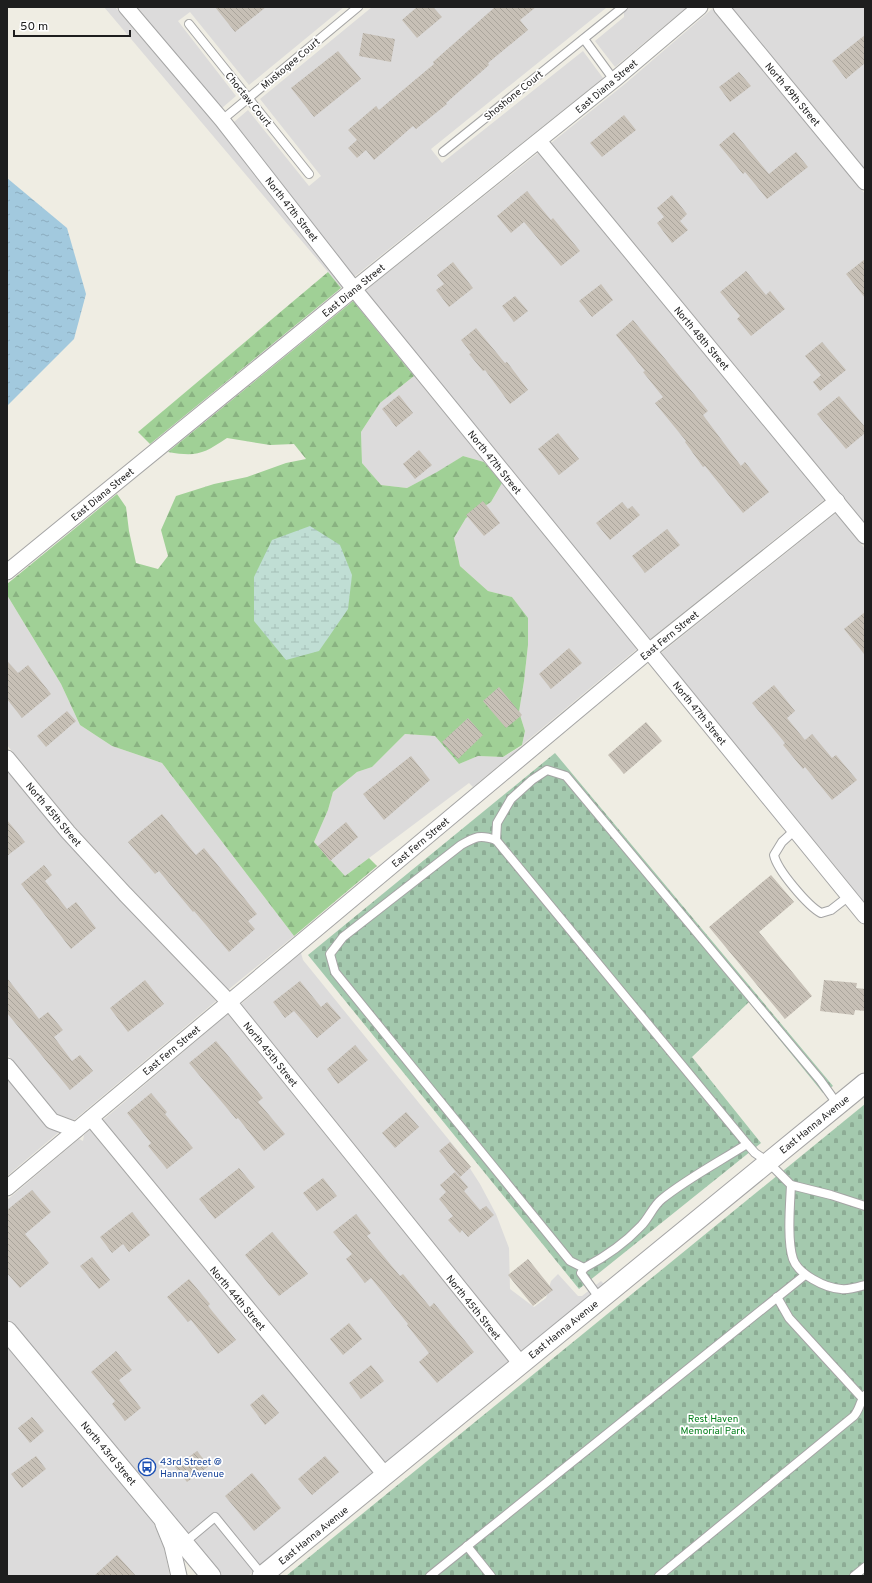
<svg xmlns="http://www.w3.org/2000/svg" width="872" height="1583" viewBox="0 0 872 1583" font-family="Overpass,sans-serif">
	<style>
		.residential { fill: #dcdbdb }
		.forest { fill: url(#forest-firs) }
		.wetland { fill: url(#wetland-marsh) }
		.cemetery { fill: url(#cemetery-stones) }
		.water { fill: url(#water-ripples) }
		.building { fill: url(#building-back-hatch) }
		.lines { fill: none; stroke-linecap: round; stroke-linejoin: round }
		.service-casing { stroke: #a5a5a5; stroke-width: 10 }
		.minor-casing { stroke: #a5a5a5; stroke-width: 17 }
		.tertiary-casing { stroke: #a5a5a5; stroke-width: 21 }
		.service { stroke: #fff; stroke-width: 8 }
		.minor { stroke: #fff; stroke-width: 15 }
		.tertiary { stroke: #fff; stroke-width: 19 }
		.labels { text-anchor: middle; stroke-width: 3.5; stroke-linejoin: round; paint-order: stroke }
		.street-label { font-size: 10px; fill: #1e1e1e; stroke: #fff }
		.park-label { font-size: 10px; fill: #088020; stroke: #fff }
		.transit-label { font-size: 10px; fill: #164399; stroke: #fff; text-anchor: start }
	</style>
	<defs>
		<pattern id="forest-firs" width="22" height="20" patternUnits="userSpaceOnUse"><rect width="22" height="20" fill="#a0d096"/><path d="M5 1l3.5 6h-7zM16 11l3.5 6h-7z" fill="#89b281"/></pattern>
		<pattern id="wetland-marsh" width="20" height="14" patternUnits="userSpaceOnUse"><rect width="20" height="14" fill="#c0ded4"/><path d="M1 5h8M5 5V1M11 12h8M15 12V8" fill="none" stroke="#a5beb6"/></pattern>
		<pattern id="cemetery-stones" width="16" height="16" patternUnits="userSpaceOnUse"><rect width="16" height="16" fill="#a4c9ae"/><path d="M2 7V4a2 2 0 0 1 4 0v3zM10 15v-3a2 2 0 0 1 4 0v3z" fill="#8dac95"/></pattern>
		<pattern id="water-ripples" width="26" height="14" patternUnits="userSpaceOnUse"><rect width="26" height="14" fill="#a2c9de"/><path d="M2 4q2-2 4 0t4 0M15 11q2-2 4 0t4 0" fill="none" stroke="#8bacbe"/></pattern>
		<pattern id="building-back-hatch" width="6" height="6" patternUnits="userSpaceOnUse"><rect width="6" height="6" fill="#c7c0b6"/><path d="M-1 5l2 2M0 0l6 6M5-1l2 2" fill="none" stroke="#aaa59c"/></pattern>
	</defs>
	<rect width="100%" height="100%" fill="#efede3"/>
	<g class="residential">
		<polygon points="104,7 115,7 216,125 342,287 341,288 328,272"/>
		<polygon points="136,7 344,7 249,85 190,12 178,21 236,96 222,108"/>
		<polygon points="372,7 605,7 606,8 431,149 442,163 583,51 603,78 354,277 234,122 248,110 309,186 321,176 260,99"/>
		<polygon points="624,7 687,7 615,67 595,41 624,17"/>
		<polygon points="731,7 865,7 865,169"/>
		<polygon points="712,9 865,194 865,523 551,143 626,83"/>
		<polygon points="538,153 825,499 650,639 365,291"/>
		<polygon points="414,376 496,476 484,462 463,456 438,472 407,488 381,485 362,463 361,432 380,403"/>
		<polygon points="502,483 637,649 522,745 525,731 519,712 524,681 528,645 528,619 512,597 488,591 460,566 454,538 466,518 491,502"/>
		<polygon points="836,513 865,549 865,903 661,653"/>
		<polygon points="7,595 61,684 80,725 112,746 162,763 294,936 228,990 131,888 74,826 7,745"/>
		<polygon points="405,734 435,736 459,764 478,756 503,757 522,746 473,787 469,783 345,876 314,842 328,810 333,792 357,772 372,767"/>
		<polygon points="7,770 63,837 120,900 216,1001 74,1120 57,1114 7,1054"/>
		<polygon points="301,953 303,960 462,1156 480,1184 496,1214 509,1248 510,1289 534,1307 546,1298 551,1281 558,1274 578,1296 582,1296 601,1281 604,1284 521,1352 241,1004"/>
		<polygon points="228,1014 509,1362 386,1464 103,1120"/>
		<polygon points="7,1079 46,1126 59,1132 7,1176"/>
		<polygon points="90,1130 374,1474 248,1576 222,1576 164,1507 161,1500 159,1500 7,1318 7,1200 79,1139 83,1141 84,1135"/>
		<polygon points="7,1344 150,1515 164,1548 170,1576 7,1576"/>
	</g>
	<g class="forest">
		<polygon points="328,272 341,288 150,444 138,432"/>
		<path d="M353,301L414,376L380,403L361,432L362,463L381,485L407,488L437,472L463,456L484,462L502,483L491,502L466,518L454,538L460,566L488,591L512,597L528,618V645L524,681L519,712L525,731L522,745L503,757L478,756L459,764L435,736L405,734L372,767L357,772L333,792L328,810L314,842L345,876L369,858L377,866L294,936L162,763L112,746L80,725L61,684L7,595V584L117,494L126,507L129,531L136,563L158,569L168,556L161,530L176,496L214,484L247,477L286,463L306,459L294,444L270,445L227,438C203,454 197,457 168,452Z"/>
	</g>
	<polygon class="wetland" points="310,526 340,545 352,575 348,609 319,651 286,660 254,621 254,577 272,540"/>
	<g class="cemetery">
		<polygon points="555,753 833,1086 823,1093 749,1002 692,1057 761,1143 579,1289 308,955"/>
		<polygon points="865,1104 865,1576 286,1576"/>
	</g>
	<polygon class="water" points="7,178 67,228 86,294 74,339 7,406"/>
	<g class="building">
		<polygon points="215,7 266,7 235,32"/>
		<polygon points="417,7 433,7 442,17 417,38 402,20"/>
		<polygon points="495,7 536,7 520,20 528,30 488,63 489,65 446,103 447,104 416,129 413,126 374,160 366,150 357,158 348,148 357,140 348,130 376,106 379,110 434,64 433,62"/>
		<polygon points="363,33 395,39 391,62 359,56"/>
		<polygon points="865,35 865,63 846,79 832,61"/>
		<polygon points="338,51 361,79 314,117 291,88"/>
		<polygon points="739,72 751,86 730,102 719,87"/>
		<polygon points="624,115 636,130 602,157 590,143"/>
		<polygon points="734,132 769,174 796,152 808,167 767,199 745,172 743,174 719,145"/>
		<polygon points="527,191 551,220 553,218 580,251 561,266 524,222 511,233 497,216"/>
		<polygon points="672,195 687,214 680,221 688,230 672,243 657,223 664,217 657,208"/>
		<polygon points="865,259 865,298 846,274"/>
		<polygon points="453,262 473,288 449,307 436,290 444,284 437,275"/>
		<polygon points="746,271 766,295 770,291 785,309 751,336 737,319 740,316 720,292"/>
		<polygon points="601,284 613,300 592,317 579,301"/>
		<polygon points="515,296 528,311 514,322 502,306"/>
		<polygon points="633,320 708,411 703,415 741,466 745,462 769,492 743,513 705,466 703,467 685,442 686,441 655,403 663,397 643,372 645,371 616,335"/>
		<polygon points="476,328 505,363 507,362 528,390 510,404 485,370 483,371 469,354 471,353 461,340"/>
		<polygon points="822,342 846,370 820,391 813,382 821,375 805,356"/>
		<polygon points="399,395 413,413 396,427 382,409"/>
		<polygon points="839,396 865,427 865,433 846,449 817,414"/>
		<polygon points="558,433 579,459 559,475 538,449"/>
		<polygon points="419,450 432,465 415,479 403,464"/>
		<polygon points="483,501 500,523 484,536 466,515"/>
		<polygon points="622,502 628,509 632,506 640,515 610,540 596,523"/>
		<polygon points="667,529 680,545 645,573 632,556"/>
		<polygon points="865,612 865,655 844,629"/>
		<polygon points="569,648 582,663 551,689 539,674"/>
		<polygon points="7,661 18,673 28,665 51,694 22,718 7,699"/>
		<polygon points="774,685 795,711 787,718 805,740 812,734 832,758 836,755 857,780 832,800 805,767 803,769 783,745 785,743 752,703"/>
		<polygon points="499,687 522,715 506,728 483,701"/>
		<polygon points="67,711 76,721 46,747 37,736"/>
		<polygon points="468,718 483,735 458,759 442,742"/>
		<polygon points="646,722 662,741 624,774 608,755"/>
		<polygon points="411,756 430,780 384,820 363,794"/>
		<polygon points="162,814 196,855 204,848 257,914 248,921 255,929 229,952 194,911 193,912 159,871 155,874 128,842"/>
		<polygon points="7,820 25,842 7,856"/>
		<polygon points="346,822 358,837 330,861 318,846"/>
		<polygon points="44,865 52,875 45,881 67,909 76,902 96,928 71,949 21,884"/>
		<polygon points="771,875 794,902 759,932 812,996 785,1019 709,927"/>
		<polygon points="7,978 39,1019 48,1012 63,1030 54,1037 72,1061 80,1055 93,1071 70,1090 7,1013"/>
		<polygon points="145,980 164,1004 128,1032 110,1008"/>
		<polygon points="824,980 857,983 856,988 865,989 865,1011 855,1010 854,1015 820,1011"/>
		<polygon points="300,981 321,1007 327,1002 341,1018 317,1038 294,1011 285,1018 273,1002"/>
		<polygon points="216,1041 263,1098 258,1102 285,1134 264,1151 238,1118 236,1119 189,1063"/>
		<polygon points="355,1045 368,1060 338,1084 327,1069"/>
		<polygon points="151,1093 167,1112 165,1114 193,1148 167,1169 148,1146 151,1143 127,1113"/>
		<polygon points="406,1112 419,1127 395,1148 382,1133"/>
		<polygon points="450,1142 471,1167 460,1177 439,1151"/>
		<polygon points="239,1168 255,1187 215,1219 199,1199"/>
		<polygon points="455,1172 468,1187 464,1191 480,1210 486,1206 494,1215 468,1237 462,1230 460,1233 448,1220 453,1216 439,1199 446,1192 440,1185"/>
		<polygon points="323,1178 337,1196 317,1211 303,1193"/>
		<polygon points="32,1190 51,1212 25,1234 49,1263 20,1288 7,1273 7,1210"/>
		<polygon points="132,1212 150,1235 129,1252 123,1244 112,1253 100,1237"/>
		<polygon points="356,1214 371,1233 367,1236 400,1276 403,1274 430,1307 434,1303 474,1352 437,1383 419,1362 429,1353 407,1325 408,1324 371,1278 365,1283 346,1259 352,1254 333,1232"/>
		<polygon points="272,1232 308,1274 279,1296 245,1255"/>
		<polygon points="92,1257 110,1280 99,1289 80,1266"/>
		<polygon points="528,1259 553,1290 533,1306 508,1275"/>
		<polygon points="189,1279 210,1304 208,1306 236,1340 218,1354 191,1320 188,1322 167,1297"/>
		<polygon points="349,1323 362,1339 343,1355 330,1339"/>
		<polygon points="116,1351 132,1370 119,1380 141,1408 125,1421 112,1404 115,1401 91,1372"/>
		<polygon points="371,1365 384,1381 361,1399 349,1383"/>
		<polygon points="263,1394 279,1413 265,1425 250,1405"/>
		<polygon points="32,1417 44,1431 30,1443 18,1428"/>
		<polygon points="197,1451 209,1466 187,1482 175,1467"/>
		<polygon points="36,1456 46,1469 22,1488 11,1474"/>
		<polygon points="325,1456 339,1472 312,1495 298,1479"/>
		<polygon points="252,1473 281,1508 254,1531 225,1496"/>
		<polygon points="117,1555 136,1576 94,1576"/>
	</g>
	<g class="lines">
		<defs>
			<g id="service">
				<polyline points="189,24 309,174"/>
				<polyline points="584,39 614,80"/>
				<polyline points="222,120 358,7"/>
				<polyline points="443,152 623,7"/>
				<path d="M795,830L782,842L774,855C777,870 808,906 821,913L831,910L849,896"/>
				<polyline points="496,840 497,823 511,799 532,780 547,770 566,776 820,1080 838,1105"/>
				<path d="M747,1144C719,1162 688,1178 662,1199C653,1206 649,1218 641,1226C625,1243 605,1257 584,1268L570,1261L335,972L330,954L343,937L461,845C475,837 480,834 496,840L747,1144L755,1153L768,1162L791,1185C790,1205 787,1241 793,1259C798,1274 825,1288 841,1289C849,1290 858,1287 865,1285"/>
				<polyline points="791,1185 831,1195 865,1206"/>
				<polyline points="584,1268 581,1273 600,1299"/>
				<polyline points="777,1297 789,1318 865,1401"/>
				<polyline points="184,1543 215,1517 263,1576"/>
				<polyline points="467,1546 491,1576"/>
				<polyline points="430,1576 805,1275"/>
				<path d="M659,1576L854,1416C860,1409 860,1401 865,1395"/>
				<polyline points="854,1576 865,1567"/>
			</g>
			<g id="minor">
				<polyline points="126,7 222,120 354,289 865,916"/>
				<polyline points="721,7 865,182"/>
				<polyline points="539,141 865,536"/>
				<polyline points="7,572 354,289 614,80 700,7"/>
				<polyline points="7,758 68,832 125,894 229,1002 521,1364"/>
				<polyline points="7,1066 52,1121 76,1130"/>
				<polyline points="91,1118 386,1476"/>
				<polyline points="7,1188 649,651 837,501"/>
				<polyline points="163,1524 172,1546 179,1576"/>
			</g>
			<g id="tertiary">
				<polyline points="7,1331 211,1576"/>
				<polyline points="262,1576 865,1083"/>
			</g>
		</defs>
		<use href="#service" class="service-casing"/>
		<use href="#minor" class="minor-casing"/>
		<use href="#tertiary" class="tertiary-casing"/>
		<use href="#service" class="service"/>
		<use href="#minor" class="minor"/>
		<use href="#tertiary" class="tertiary"/>
	</g>
	<defs>
		<symbol id="bus-ring" viewBox="-11 -11 22 22"><circle r="9.5" fill="#fff" stroke="#1a4fb4" stroke-width="1.5"/><path d="M-5-6H5V4H4V6H2V4H-2V6H-4V4H-5ZM-3.5-4V0h7V-4ZM-3.5 1.2v1.5H-2V1.2ZM2 1.2v1.5H3.5V1.2Z" fill="#1a4fb4"/></symbol>
	</defs>
	<g fill-rule="evenodd">
		<use href="#bus-ring" x="137" y="1457" width="20" height="20"/>
	</g>
	<g class="labels">
		<g class="street-label">
			<text transform="translate(290 63) rotate(-40)" y="4">Muskogee Court</text>
			<text transform="translate(606 86) rotate(-40)" y="4">East Diana Street</text>
			<text transform="translate(793 94) rotate(50)" y="4">North 49th Street</text>
			<text transform="translate(513 95) rotate(-39)" y="4">Shoshone Court</text>
			<text transform="translate(249 99) rotate(51)" y="4">Choctaw Court</text>
			<text transform="translate(292 209) rotate(52)" y="4">North 47th Street</text>
			<text transform="translate(353 290) rotate(-39)" y="4">East Diana Street</text>
			<text transform="translate(702 338) rotate(50)" y="4">North 48th Street</text>
			<text transform="translate(495 462) rotate(51)" y="4">North 47th Street</text>
			<text transform="translate(102 494) rotate(-39)" y="4">East Diana Street</text>
			<text transform="translate(669 635) rotate(-39)" y="4">East Fern Street</text>
			<text transform="translate(700 713) rotate(51)" y="4">North 47th Street</text>
			<text transform="translate(54 814) rotate(50)" y="4">North 45th Street</text>
			<text transform="translate(420 842) rotate(-40)" y="4">East Fern Street</text>
			<text transform="translate(171 1050) rotate(-40)" y="4">East Fern Street</text>
			<text transform="translate(271 1054) rotate(51)" y="4">North 45th Street</text>
			<text transform="translate(814 1124) rotate(-39)" y="4">East Hanna Avenue</text>
			<text transform="translate(238 1298) rotate(50)" y="4">North 44th Street</text>
			<text transform="translate(474 1307) rotate(51)" y="4">North 45th Street</text>
			<text transform="translate(563 1329) rotate(-39)" y="4">East Hanna Avenue</text>
			<text transform="translate(109 1453) rotate(50)" y="4">North 43rd Street</text>
			<text transform="translate(313 1535) rotate(-39)" y="4">East Hanna Avenue</text>
		</g>
		<g class="park-label">
			<text x="713" y="1422">Rest Haven<tspan x="713" dy="12">Memorial Park</tspan></text>
		</g>
		<g class="transit-label">
			<text x="160" y="1465">43rd Street @<tspan x="160" dy="12">Hanna Avenue</tspan></text>
		</g>
	</g>
	<rect width="872" height="1583" fill="none" stroke="#1e1e1e" stroke-width="16"/>
	<path d="M14 30v6h116v-6" fill="none" stroke="#1e1e1e" stroke-width="2"/>
	<text x="20" y="30" font-size="12" fill="#1e1e1e" stroke="#ffffff" stroke-width="3" paint-order="stroke">50 m</text>
</svg>
